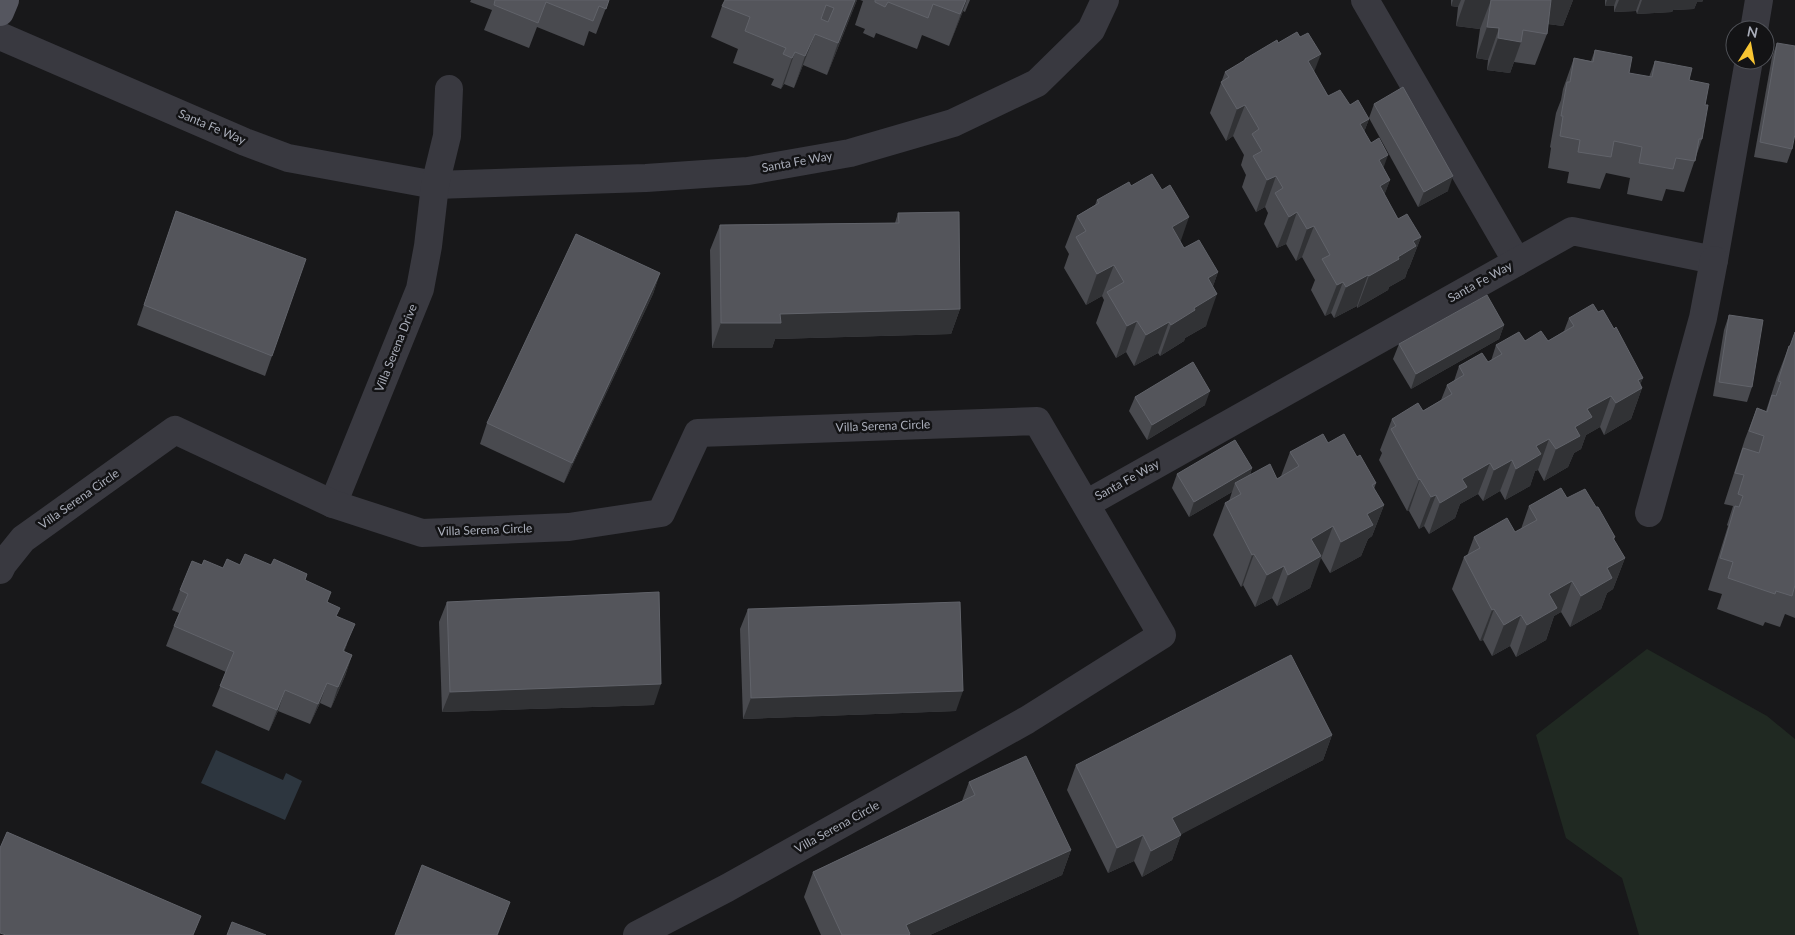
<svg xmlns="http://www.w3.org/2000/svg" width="1795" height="935" viewBox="0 0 1795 935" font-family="Lato,sans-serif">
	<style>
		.green { fill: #202922 }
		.water { fill: #2d363f }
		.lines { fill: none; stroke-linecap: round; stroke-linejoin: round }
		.minor { stroke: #393940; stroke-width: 28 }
		.major { stroke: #55565f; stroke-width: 28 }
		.wall { fill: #494a4f }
		.shaded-wall { fill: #313235 }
		.building { fill: #54555b; stroke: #61636a; fill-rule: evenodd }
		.labels { text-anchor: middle; stroke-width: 5; stroke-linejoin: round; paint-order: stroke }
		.street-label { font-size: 12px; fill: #aaaeba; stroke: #131315 }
	</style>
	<rect width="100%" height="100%" fill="#18181a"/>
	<polygon class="green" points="1647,649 1767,716 1795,739 1795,935 1639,935 1622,878 1566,838 1536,735"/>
	<polygon class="water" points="216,750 283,780 286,773 302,781 285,820 201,783"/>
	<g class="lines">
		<g class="minor">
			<polyline points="1365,0 1517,262"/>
			<polyline points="1754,30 1759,0"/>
			<polyline points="0,36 245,142 288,158 435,185 646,178 748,171 850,153 953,123 1037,83 1091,30 1105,0"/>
			<polyline points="333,504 420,289 428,246 435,185 447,136 449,89"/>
			<polyline points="1086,504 1572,231 1714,260 1749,60"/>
			<polyline points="1649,513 1703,318 1714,260"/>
			<polyline points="0,570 3,564 23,539 175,430 333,504 422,533 569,527 661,513 698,433 1037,421 1162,635 1027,720 727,888 637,935"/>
		</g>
		<polyline class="major" points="0,12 5,0"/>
	</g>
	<g class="wall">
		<polygon points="471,0 609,0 596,34 589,31 584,46 537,27 529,48 484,30 492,10 470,2"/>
		<polygon points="857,0 827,75 803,65 794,88 784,84 781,89 771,85 774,79 733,63 738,49 711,37 722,6"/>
		<polygon points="860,0 970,0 965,12 963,11 949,46 922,35 917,49 876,33 874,38 863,33 865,29 855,25 863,1"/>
		<polygon points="1451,0 1573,0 1563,26 1548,24 1547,34 1535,65 1514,62 1510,73 1487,70 1488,60 1476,58 1480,29 1456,26 1458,7 1451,6"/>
		<polygon points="1605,0 1703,0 1702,2 1697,2 1694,9 1673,10 1672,12 1637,14 1636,11 1614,12 1614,6 1605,6"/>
		<polygon points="1278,43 1314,72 1328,96 1350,105 1369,119 1364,132 1390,180 1384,195 1398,219 1421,237 1409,268 1408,269 1405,278 1389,287 1388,290 1357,308 1357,306 1334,318 1331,313 1325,316 1311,290 1315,280 1302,257 1296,261 1286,244 1277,248 1264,224 1268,213 1265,207 1256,212 1242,187 1246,175 1241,165 1244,155 1233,136 1226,141 1210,113 1225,72 1244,61 1245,59"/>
		<polygon points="1777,43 1792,149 1787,163 1754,157 1772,57"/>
		<polygon points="1595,50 1629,73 1649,77 1655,61 1689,80 1705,105 1702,139 1684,192 1666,189 1662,201 1627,194 1630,178 1606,173 1600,189 1567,183 1569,172 1548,168 1551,148 1550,147 1556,113 1561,100 1563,89 1574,58 1591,61"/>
		<polygon points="1374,104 1448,191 1418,207 1369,118"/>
		<polygon points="1131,186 1180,241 1184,248 1218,272 1213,286 1206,326 1185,338 1184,341 1160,356 1158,353 1134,366 1126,352 1116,358 1096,323 1104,300 1102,296 1086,305 1064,268 1069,254 1065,247 1077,216 1095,205 1097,200"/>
		<polygon points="176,211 272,356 265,376 137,325"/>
		<polygon points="898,213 960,309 951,334 775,339 772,348 712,348 710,250 720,225 895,223"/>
		<polygon points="660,273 653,294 564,483 480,444 487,423"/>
		<polygon points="1729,315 1752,387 1747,402 1713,396 1724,330"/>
		<polygon points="1569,318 1643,378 1640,384 1642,388 1631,419 1604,435 1600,427 1586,435 1581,449 1574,453 1568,467 1544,481 1538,470 1535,471 1530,486 1505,500 1500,491 1483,501 1478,494 1460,504 1455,518 1429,534 1424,526 1419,529 1409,511 1407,511 1379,460 1382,453 1380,450 1392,419 1423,411 1441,400 1447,385 1454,381 1459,366 1488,362 1491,361 1496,345 1525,341 1548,341 1564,331"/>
		<polygon points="1504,325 1499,339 1411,389 1393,359 1399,344"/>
		<polygon points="1795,332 1795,618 1785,614 1780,627 1765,622 1763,626 1717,609 1722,594 1708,590 1728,526 1727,525 1733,506 1724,504 1745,439 1757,408 1766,411 1777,377 1789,346 1790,346"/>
		<polygon points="1135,397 1205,405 1147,440 1129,411"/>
		<polygon points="1328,443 1357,457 1376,483 1374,489 1384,505 1372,536 1368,539 1361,556 1330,573 1321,558 1320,558 1310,588 1277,606 1272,598 1255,607 1243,585 1241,587 1213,535 1225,503 1229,501 1232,492 1189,517 1172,488 1177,474 1252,468 1250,475 1277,479 1281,476 1290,452"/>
		<polygon points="1567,498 1596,507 1615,537 1614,540 1625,558 1613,589 1607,593 1601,609 1570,627 1561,612 1554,616 1546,640 1516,657 1510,646 1492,656 1483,640 1480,641 1452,589 1464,557 1467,556 1474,537 1515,532 1521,529 1529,506"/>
		<polygon points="202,565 223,568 240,565 271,565 307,574 305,580 328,602 337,617 347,644 344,652 352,655 345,676 331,708 320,703 310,724 278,711 269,731 212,706 226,672 166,646 179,613 172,610 180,590"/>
		<polygon points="447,602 654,705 442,712 439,622"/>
		<polygon points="748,609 956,711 743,719 740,629"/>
		<polygon points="1332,735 1323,760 1181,834 1172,860 1142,877 1134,861 1108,873 1067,790 1076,765"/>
		<polygon points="969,782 1071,850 1062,875 930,935 821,935 804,897 813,872 962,801"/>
	</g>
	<g class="shaded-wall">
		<polygon points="855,0 857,0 827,75 838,43"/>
		<polygon points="966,0 967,0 963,11 949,46"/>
		<polygon points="1453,0 1461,0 1458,7 1451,6"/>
		<polygon points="1465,0 1491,0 1480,29 1456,26"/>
		<polygon points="1550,0 1573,0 1563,26 1541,23"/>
		<polygon points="1607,0 1616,0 1614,6 1605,6"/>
		<polygon points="1619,0 1640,0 1636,11 1614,12"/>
		<polygon points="1642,0 1703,0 1702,2 1697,2 1694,9 1673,10 1672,12 1637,14"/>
		<polygon points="1487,27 1499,28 1488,60 1476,58"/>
		<polygon points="815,34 803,65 794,88 805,56"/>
		<polygon points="1498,38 1521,42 1510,73 1487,70"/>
		<polygon points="795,52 784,84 781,89 792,58"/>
		<polygon points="1321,54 1309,85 1308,61"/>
		<polygon points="1245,105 1233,136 1226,141 1237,109"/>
		<polygon points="1369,119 1357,150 1360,124"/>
		<polygon points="1388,155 1377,186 1379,160"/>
		<polygon points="1276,176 1265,207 1256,212 1267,180"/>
		<polygon points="1453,176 1448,191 1418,207 1424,192"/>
		<polygon points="1390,180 1378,212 1380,186"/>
		<polygon points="1297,212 1286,244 1277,248 1289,217"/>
		<polygon points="1189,217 1178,249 1172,227"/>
		<polygon points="1314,226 1302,257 1296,261 1307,229"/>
		<polygon points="1421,237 1409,268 1408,269 1405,278 1389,287 1388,290 1357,308 1369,276 1398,257 1413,241"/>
		<polygon points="1114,265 1102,296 1086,305 1097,274"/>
		<polygon points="1218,272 1208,300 1217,294 1206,326 1185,338 1184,341 1160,356 1171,325 1208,278"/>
		<polygon points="660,273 653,294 564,483 572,463"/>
		<polygon points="1368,275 1357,306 1334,318 1346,287"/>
		<polygon points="1343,282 1331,313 1325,316 1337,285"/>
		<polygon points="960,309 951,334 775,339 772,348 712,348 721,323 780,314"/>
		<polygon points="1137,321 1126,352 1116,358 1127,326"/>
		<polygon points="1169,322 1158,353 1134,366 1146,335"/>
		<polygon points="1504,325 1499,339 1411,389 1416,374"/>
		<polygon points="1643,378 1638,390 1642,388 1631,419 1604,435 1616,403 1638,380"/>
		<polygon points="1210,391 1205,405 1147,440 1152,425"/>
		<polygon points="1611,396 1600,427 1586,435 1581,449 1574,453 1568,467 1544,481 1556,449 1575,427 1587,409"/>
		<polygon points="1549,439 1538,470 1535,471 1530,486 1505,500 1516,469 1536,446"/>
		<polygon points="1512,460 1500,491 1483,501 1494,470"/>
		<polygon points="1490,463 1478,494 1460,504 1455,518 1429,534 1440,503 1462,479"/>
		<polygon points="1252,468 1247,483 1235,483 1232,492 1189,517 1194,502"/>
		<polygon points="1420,479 1409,511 1407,511 1419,480"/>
		<polygon points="1436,495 1424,526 1419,529 1431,497"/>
		<polygon points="1384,505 1372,536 1368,539 1361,556 1330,573 1341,542 1367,514"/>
		<polygon points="1333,526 1310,588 1277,606 1288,575 1311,539"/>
		<polygon points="1254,554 1243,585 1241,587 1252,555"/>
		<polygon points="1625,558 1613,589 1607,593 1601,609 1570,627 1581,596 1607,568"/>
		<polygon points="1284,566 1272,598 1255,607 1267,575"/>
		<polygon points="1572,581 1561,612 1554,616 1546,640 1516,657 1527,625 1549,594"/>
		<polygon points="1494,609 1483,640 1480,641 1492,610"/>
		<polygon points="1521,615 1510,646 1492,656 1504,625"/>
		<polygon points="355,624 347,644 335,672 343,651"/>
		<polygon points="352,655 345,676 331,708 338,687"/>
		<polygon points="327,683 320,703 310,724 318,704"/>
		<polygon points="661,684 654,705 442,712 450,692"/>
		<polygon points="285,690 278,711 269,731 277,710"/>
		<polygon points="963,691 956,711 743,719 751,698"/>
		<polygon points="1332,735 1323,760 1163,844 1172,818"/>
		<polygon points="1143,835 1134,861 1108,873 1117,848"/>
		<polygon points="1181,835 1172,860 1142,877 1151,851"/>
		<polygon points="1071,850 1062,875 930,935 903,935 906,925"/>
		<polygon points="510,902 498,935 497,935"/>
	</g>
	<g class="building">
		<polygon points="495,0 609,0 606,9 599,6 593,21 546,2 538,23 494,5"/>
		<path d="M725,0H855L838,43L815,34L805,56L795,52L792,58L783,54L786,48L745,31L750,17L722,6ZM826,5L834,8L828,22L821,19Z"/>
		<polygon points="875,0 966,0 960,14 933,4 928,18 888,2 885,7 875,2"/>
		<polygon points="1491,0 1551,0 1547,34 1523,30 1521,42 1498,38 1499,28 1487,27"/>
		<polygon points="1297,32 1300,37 1308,33 1321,54 1308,61 1328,96 1340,90 1350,105 1358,100 1369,119 1360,124 1371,143 1379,138 1388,155 1379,160 1390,180 1380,186 1398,219 1407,214 1421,237 1413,241 1416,246 1398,257 1399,259 1369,276 1368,275 1346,287 1343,282 1337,285 1322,259 1330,255 1314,226 1307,229 1297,212 1289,217 1275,193 1283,188 1276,176 1267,180 1253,156 1262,151 1252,134 1259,129 1245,105 1237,109 1221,82 1229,77 1225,72 1245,60 1245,59 1277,40 1278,43"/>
		<polygon points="1777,43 1795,46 1795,134 1792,149 1760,142"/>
		<polygon points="1595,50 1632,57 1629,73 1652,77 1655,61 1692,68 1689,80 1709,84 1705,105 1708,105 1702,139 1699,139 1695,161 1676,158 1673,169 1639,163 1642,147 1614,141 1611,157 1578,152 1580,140 1560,136 1563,116 1561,116 1567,82 1570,82 1574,58 1593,62"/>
		<polygon points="1403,87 1453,176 1424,192 1374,104"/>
		<polygon points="1152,174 1162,190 1170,185 1189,217 1172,227 1184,248 1199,240 1218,272 1208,278 1217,294 1194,308 1195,310 1171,325 1169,322 1146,335 1137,321 1127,326 1107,292 1124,282 1114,265 1097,274 1076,237 1086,231 1077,216 1099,203 1097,200 1129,182 1131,186"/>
		<polygon points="176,211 306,259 272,356 144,305"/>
		<polygon points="959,212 960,309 780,314 781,323 721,323 720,225 899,223 898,213"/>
		<polygon points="576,234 660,273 572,463 487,423"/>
		<polygon points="1487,295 1504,325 1416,374 1399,344"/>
		<polygon points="1593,304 1598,312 1603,310 1614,329 1616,327 1643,378 1638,380 1642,388 1616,403 1611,396 1587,409 1592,417 1575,427 1580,436 1556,449 1549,439 1536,446 1541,454 1516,469 1512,460 1494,470 1490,463 1462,479 1467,487 1440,503 1436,495 1431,497 1420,479 1419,480 1391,429 1396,426 1392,419 1418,403 1423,411 1452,394 1447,385 1464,375 1459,366 1482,353 1488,362 1502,354 1496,345 1519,332 1525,341 1541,331 1548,341 1574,326 1569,318"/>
		<polygon points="1729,315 1763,320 1752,387 1719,382"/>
		<polygon points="1795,332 1795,585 1792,596 1776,591 1775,594 1728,578 1733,562 1720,558 1735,506 1739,507 1743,496 1738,494 1744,475 1735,473 1743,448 1759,453 1764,436 1749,431 1757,408 1767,412 1772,395 1776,396 1781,382 1778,381 1789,346 1790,346"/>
		<polygon points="1193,362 1210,391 1152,425 1135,397"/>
		<polygon points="1323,434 1328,443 1344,434 1357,457 1360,455 1376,483 1372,485 1384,505 1367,514 1373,525 1341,542 1333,526 1311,539 1321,556 1288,575 1284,566 1267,575 1254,554 1252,555 1225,503 1241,494 1235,483 1270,464 1277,479 1299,466 1290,452"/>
		<polygon points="1235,440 1252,468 1194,502 1177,474"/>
		<polygon points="1561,488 1567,498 1585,489 1596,507 1598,507 1615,537 1613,538 1625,558 1607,568 1612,578 1581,596 1572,581 1549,594 1557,608 1527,625 1521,615 1504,625 1494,609 1492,610 1464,557 1480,548 1474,537 1507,518 1515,532 1537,520 1529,506"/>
		<polygon points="245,554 271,565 274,559 307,574 305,580 331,592 327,602 340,608 336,616 355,624 343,651 352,655 338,687 327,683 318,704 285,690 277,710 220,686 234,652 174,626 188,594 180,590 192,561 202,565 204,560 223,568 227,559 240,565"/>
		<polygon points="659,592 661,684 450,692 447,602"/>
		<polygon points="960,602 963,691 751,698 748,609"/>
		<polygon points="1291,655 1332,735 1172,818 1181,835 1151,851 1143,835 1117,848 1076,765"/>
		<polygon points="1026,756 1071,850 906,925 910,934 909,935 842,935 813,872 975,795 969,782"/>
		<polygon points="7,832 201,916 193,935 6,935 0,933 0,848"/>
		<polygon points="422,865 510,902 497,935 395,935"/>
		<polygon points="232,922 266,935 227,935"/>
	</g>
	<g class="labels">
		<g class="street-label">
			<text transform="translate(212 127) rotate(23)" y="4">Santa Fe Way</text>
			<text transform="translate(797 162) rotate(-10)" y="4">Santa Fe Way</text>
			<text transform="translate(1480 282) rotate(-29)" y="4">Santa Fe Way</text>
			<text transform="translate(396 348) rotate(-68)" y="4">Villa Serena Drive</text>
			<text transform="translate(883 426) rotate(-2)" y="4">Villa Serena Circle</text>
			<text transform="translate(1127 480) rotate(-29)" y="4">Santa Fe Way</text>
			<text transform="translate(79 499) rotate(-35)" y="4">Villa Serena Circle</text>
			<text transform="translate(485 530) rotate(-2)" y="4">Villa Serena Circle</text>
			<text transform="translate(837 827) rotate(-29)" y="4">Villa Serena Circle</text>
		</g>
	</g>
	<g transform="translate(1750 45) rotate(11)"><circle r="24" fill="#131315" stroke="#4f5157"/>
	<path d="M0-4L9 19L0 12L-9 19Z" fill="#f8c532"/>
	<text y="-8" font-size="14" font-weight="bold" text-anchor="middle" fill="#aaaeba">N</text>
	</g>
</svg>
